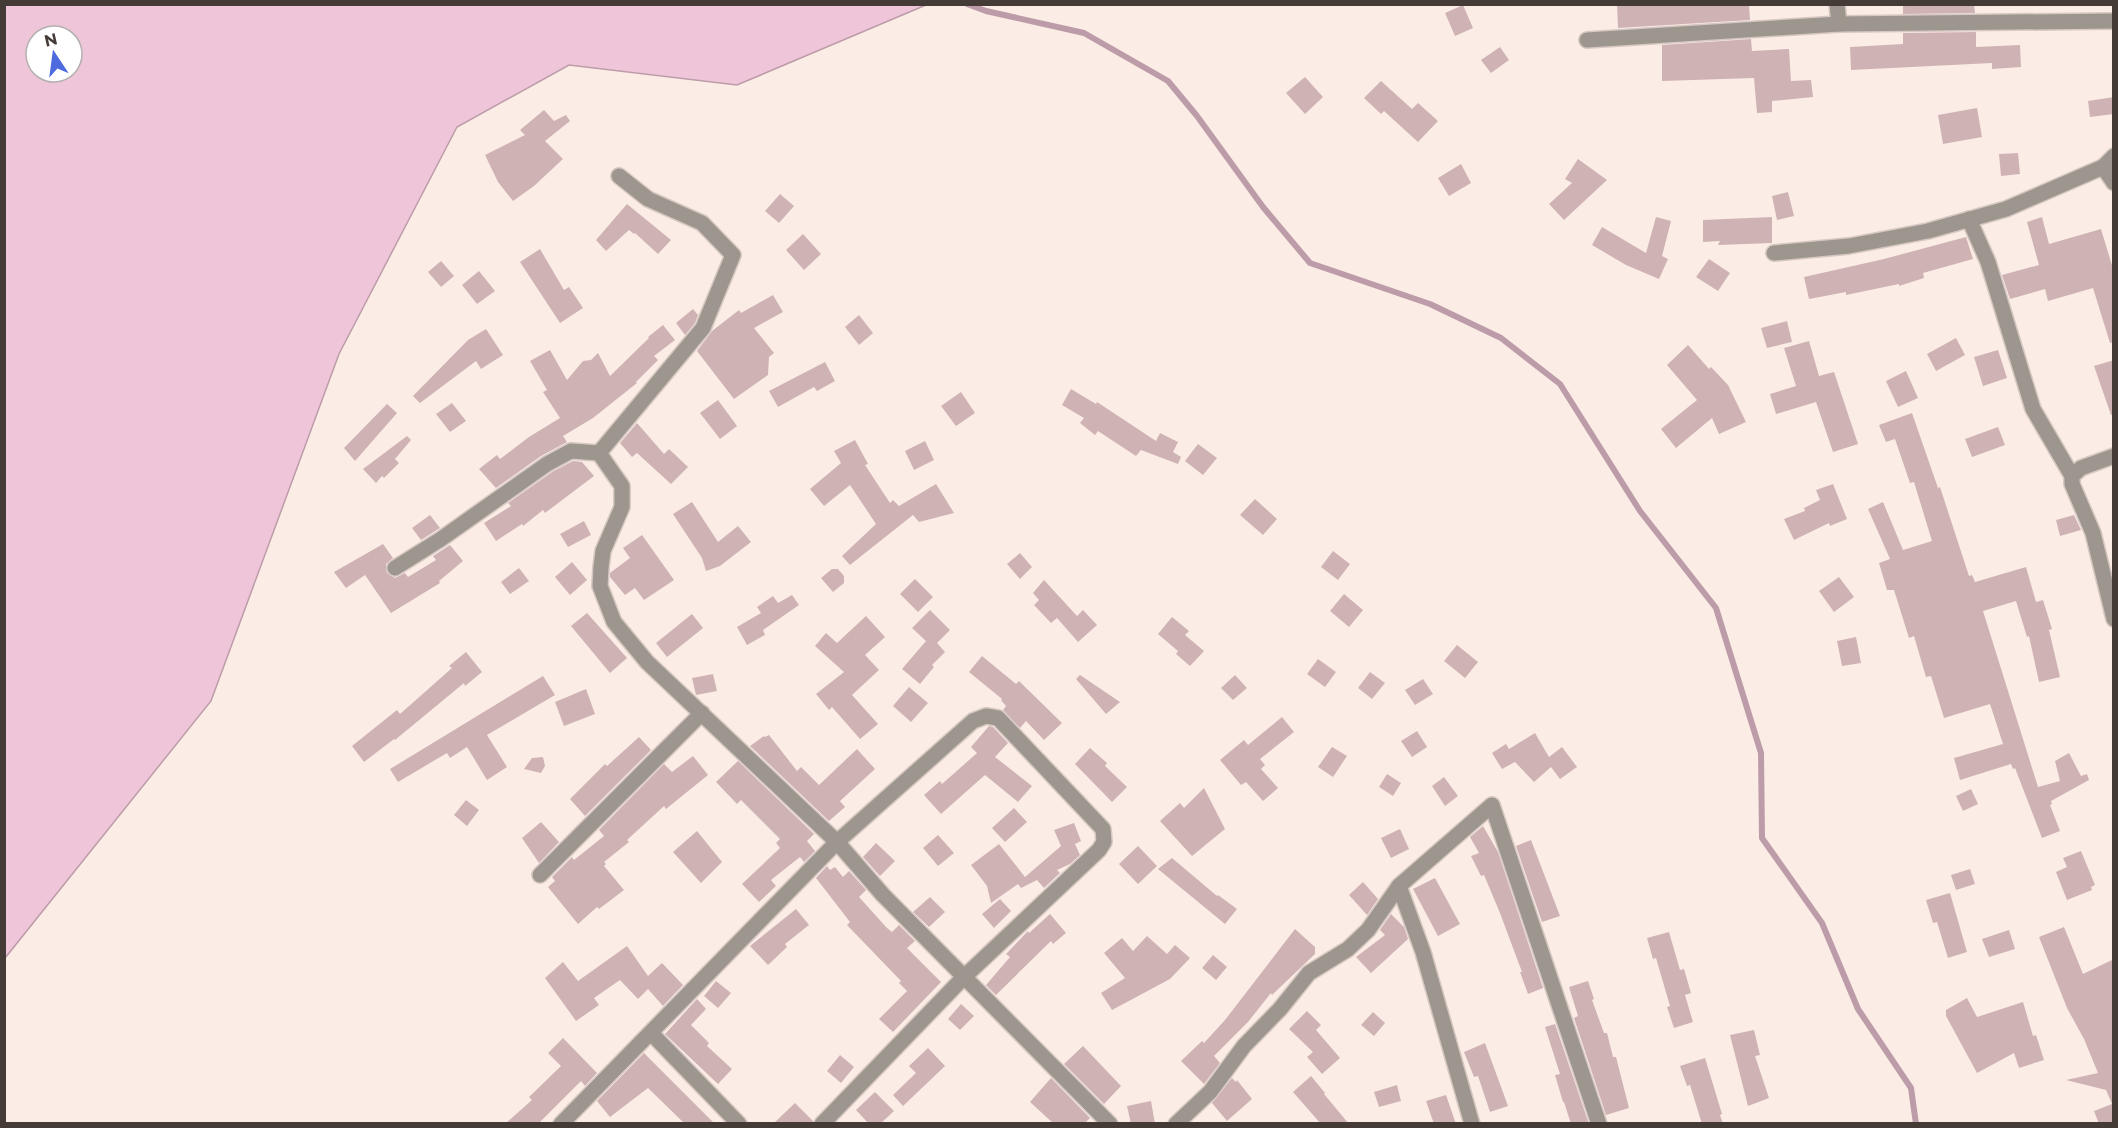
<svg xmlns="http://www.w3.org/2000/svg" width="2118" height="1128" viewBox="0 0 2118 1128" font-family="Montserrat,sans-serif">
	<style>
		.water { fill: #efc6d9; stroke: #bc9ca8; stroke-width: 1.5; fill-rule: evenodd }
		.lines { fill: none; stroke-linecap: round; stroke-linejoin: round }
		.stream { stroke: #bc9ca8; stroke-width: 6 }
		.building { fill: #cfb3b4 }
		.minor-casing { stroke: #d7c8c3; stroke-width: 18 }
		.minor { stroke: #9d968e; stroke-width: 15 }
	</style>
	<rect width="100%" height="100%" fill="#fcece6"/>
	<path class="water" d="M5,4L926,5L737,85L569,65L457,127L339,354L211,701L5,958ZM36,36H72V72H36Z"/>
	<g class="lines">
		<polyline class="stream" points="967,4 986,11 1084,33 1168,81 1197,116 1263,207 1310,263 1430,304 1501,338 1560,384 1640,511 1716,608 1761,753 1762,838 1822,923 1858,1009 1911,1088 1916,1124"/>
	</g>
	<g class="building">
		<polygon points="1617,4 1749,4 1750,20 1618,28"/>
		<polygon points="1903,4 1974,4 1975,13 1903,14"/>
		<polygon points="1463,5 1473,28 1455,36 1445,13"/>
		<polygon points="1976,32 1976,47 2020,45 2021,67 1992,69 1992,63 1851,70 1850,47 1903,44 1903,33"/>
		<polygon points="1751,39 1752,51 1789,49 1791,81 1811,80 1813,97 1772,101 1772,112 1757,113 1754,78 1662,81 1662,45"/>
		<polygon points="1500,47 1509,60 1491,73 1481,60"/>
		<polygon points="1305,77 1323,97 1305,114 1286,93"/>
		<polygon points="1381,81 1412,109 1418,103 1438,121 1418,142 1384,111 1381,114 1364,98"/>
		<polygon points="2114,97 2114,114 2090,117 2088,101"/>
		<polygon points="1977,108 1982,137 1943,144 1938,115"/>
		<polygon points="544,110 554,121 566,115 570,121 545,141 563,159 534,186 513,201 498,182 485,155 525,135 520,130"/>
		<polygon points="2018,153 2020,174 2001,176 1999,154"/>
		<polygon points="1578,159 1607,180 1564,220 1549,204 1572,183 1565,179"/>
		<polygon points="1461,164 1471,183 1449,196 1438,178"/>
		<polygon points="1788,192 1794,216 1777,220 1772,196"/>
		<polygon points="780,194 794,206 779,223 765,211"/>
		<polygon points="627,204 671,240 658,254 635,233 634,234 629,230 606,251 596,240"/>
		<polygon points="1656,217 1671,221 1662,256 1668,259 1659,279 1626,265 1592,245 1602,227 1646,253"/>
		<polygon points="1772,217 1772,243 1718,245 1720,241 1703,242 1703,220"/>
		<polygon points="2042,217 2049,244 2101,229 2114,272 2114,342 2110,343 2093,288 2048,301 2045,289 2010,299 2002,275 2039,265 2027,222"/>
		<polygon points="803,234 821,254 804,270 786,250"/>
		<polygon points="1966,237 1973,259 1923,273 1924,278 1899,286 1899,284 1846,295 1846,292 1809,299 1804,277 1884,259"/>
		<polygon points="540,249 564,290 569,287 583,308 560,323 520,262"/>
		<polygon points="1709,259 1730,273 1718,291 1696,277"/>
		<polygon points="441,261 454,276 441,287 428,272"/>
		<polygon points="479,271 495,291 477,304 462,285"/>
		<polygon points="773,295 783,312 754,328 774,353 769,357 768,375 734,399 697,351 712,331 739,310 741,313"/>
		<polygon points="693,309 698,315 695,323 685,335 676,323"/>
		<polygon points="859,315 873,333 859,345 845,327"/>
		<polygon points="1787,321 1792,342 1767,348 1761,328"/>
		<polygon points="663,325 675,340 654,356 658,360 636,382 637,383 593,418 563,436 567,442 541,456 496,488 479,469 497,455 500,459 529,437 560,418 543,392 547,390 530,361 550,350 567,380 583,361 591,360 598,353 610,376 649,338 648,337"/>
		<polygon points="486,329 503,355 481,369 476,361 420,403 413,396 468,340"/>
		<polygon points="1956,338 1965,355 1936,371 1927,354"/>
		<polygon points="1809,341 1819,376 1834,372 1858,444 1833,452 1816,402 1776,414 1770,394 1796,386 1784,348"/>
		<polygon points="1688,345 1709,369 1711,367 1728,385 1746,422 1719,434 1712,418 1676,448 1661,429 1697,400 1667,365"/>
		<polygon points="1998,350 2007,378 1983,386 1974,357"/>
		<polygon points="2114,360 2114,415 2111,415 2094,366"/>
		<polygon points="825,362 835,381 817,391 814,387 778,407 769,391"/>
		<polygon points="1906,371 1918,398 1898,407 1886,381"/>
		<polygon points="1071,389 1096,404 1097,402 1156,441 1160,433 1178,442 1173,452 1181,457 1178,464 1141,450 1136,456 1098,431 1095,435 1080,423 1084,418 1062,405"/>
		<polygon points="961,392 975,413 956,426 941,406"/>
		<polygon points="718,400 737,426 720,439 700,413"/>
		<polygon points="452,403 466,421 450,432 436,414"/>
		<polygon points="387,404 397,413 355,461 344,448"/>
		<polygon points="1912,413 1938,488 1940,487 1969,576 1972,575 1975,582 2026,567 2036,602 2043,600 2052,629 2049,630 2060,677 2039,682 2029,636 2027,637 2016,601 1983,611 2038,787 2060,781 2055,761 2069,753 2081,776 2087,774 2089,780 2051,801 2052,804 2050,805 2060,831 2042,838 2015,768 2013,769 2011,764 1960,780 1954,758 2003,744 1990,704 1944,718 1931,676 1926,677 1914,636 1909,638 1894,590 1887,590 1879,563 1890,559 1868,509 1883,502 1903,550 1932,541 1914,482 1910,483 1895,439 1886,442 1879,425"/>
		<polygon points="637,423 664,454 669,449 688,467 671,484 637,453 632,457 620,443"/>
		<polygon points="1998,427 2005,445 1972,457 1965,439"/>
		<polygon points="407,436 411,440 395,459 399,463 384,478 382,476 376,483 363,469"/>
		<polygon points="855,440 868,464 865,465 890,503 893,500 899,506 936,484 954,513 919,522 913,515 850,565 842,556 876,524 850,485 824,506 810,489 841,463 834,451"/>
		<polygon points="925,441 934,460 914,470 905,451"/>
		<polygon points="1198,444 1217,458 1203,475 1185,461"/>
		<polygon points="573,461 582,462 594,476 545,513 543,510 523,526 522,524 496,541 484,523 511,506 508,503 552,472"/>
		<polygon points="1833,484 1847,519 1830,526 1829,523 1794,540 1784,519 1805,511 1804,508 1820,500 1816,490"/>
		<polygon points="1255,499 1277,519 1263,535 1240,515"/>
		<polygon points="692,502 718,542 738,526 751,542 720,566 706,571 702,558 673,514"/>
		<polygon points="430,515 440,528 421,540 412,528"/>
		<polygon points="2074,515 2081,530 2060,536 2056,520"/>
		<polygon points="584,521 591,535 568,547 560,534"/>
		<polygon points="642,535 674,580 644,600 635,588 625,595 610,577 610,573 630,558 623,548"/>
		<polygon points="383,544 393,558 386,564 387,573 395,578 405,573 408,577 436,560 433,556 450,545 463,561 439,581 440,583 391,613 365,575 346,588 334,572"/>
		<polygon points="1333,551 1350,564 1338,580 1321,567"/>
		<polygon points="1020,553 1032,567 1020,579 1007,564"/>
		<polygon points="572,562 587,580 570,595 555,577"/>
		<polygon points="519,568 529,581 510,594 501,582"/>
		<polygon points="832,569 838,569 844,576 844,583 833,592 821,578"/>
		<polygon points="1839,577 1854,597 1834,612 1819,591"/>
		<polygon points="915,579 933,597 918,612 900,594"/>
		<polygon points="1044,580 1077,616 1083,610 1097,625 1078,642 1057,618 1051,623 1034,605 1039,600 1033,593"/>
		<polygon points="1344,594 1363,610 1349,627 1330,611"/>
		<polygon points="792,595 799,605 763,630 765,635 747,645 737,627 761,613 757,607 773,596 778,603"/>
		<polygon points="930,610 950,630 937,643 945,652 932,665 934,667 920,684 902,669 926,641 912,628"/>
		<polygon points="587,613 627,658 610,673 571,626"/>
		<polygon points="692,614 703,628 667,657 656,643"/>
		<polygon points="866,616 885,637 865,655 879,670 852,695 878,724 860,739 832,707 829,710 816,694 844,672 815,646 826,633 837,643"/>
		<polygon points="1172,617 1189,631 1185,635 1204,651 1190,666 1176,654 1178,651 1158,634"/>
		<polygon points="1856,637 1861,663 1842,666 1837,641"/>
		<polygon points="1457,645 1478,662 1465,678 1444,661"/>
		<polygon points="466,652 482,672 465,686 464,683 395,740 394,739 364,762 352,746 397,710 400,714 452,668 449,666"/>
		<polygon points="982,656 1016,684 1019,681 1062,723 1044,740 1026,721 1020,728 1003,710 1006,706 1001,700 1002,699 969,672"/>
		<polygon points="1318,659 1336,672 1325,687 1307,674"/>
		<polygon points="1370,672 1385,683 1372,699 1358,688"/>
		<polygon points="713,674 717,691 696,695 692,678"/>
		<polygon points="1080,675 1120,702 1106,714 1076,679"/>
		<polygon points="1235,675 1247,688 1233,700 1221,688"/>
		<polygon points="543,676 555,695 487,735 507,767 487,780 467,747 450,758 447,753 398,782 390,769"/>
		<polygon points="1423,679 1433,694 1415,705 1405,690"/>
		<polygon points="909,687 928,703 911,722 893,706"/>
		<polygon points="586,689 595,714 564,726 555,702"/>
		<polygon points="1282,717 1294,732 1260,759 1265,765 1261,769 1278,788 1263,801 1246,782 1241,785 1220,760 1244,740 1248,745"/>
		<polygon points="989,726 993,727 1008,743 995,757 1032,786 1018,802 985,775 941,814 924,795 940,781 942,784 977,753 971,747"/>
		<polygon points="1417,731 1427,747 1412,757 1401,741"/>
		<polygon points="1535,733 1549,757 1562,747 1577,767 1560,779 1551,767 1534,782 1515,762 1502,769 1492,753 1506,744 1509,749"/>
		<polygon points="769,735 797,771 801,767 819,785 857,749 875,769 840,801 845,807 829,821 750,746 764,736 765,737"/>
		<polygon points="639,737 651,750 585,816 570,799 605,764 607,766"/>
		<polygon points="1332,747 1347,756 1333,777 1318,767"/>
		<polygon points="1090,748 1107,763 1105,766 1127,787 1112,802 1075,764"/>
		<polygon points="693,756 708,775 666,809 664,806 627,840 629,842 604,862 606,864 604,866 624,890 599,909 597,907 578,924 548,887 555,881 552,877 572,857 574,860 604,836 599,830 664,764 672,772"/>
		<polygon points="543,757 545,766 541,773 524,769 532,758"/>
		<polygon points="738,761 814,834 807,841 815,851 804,862 800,857 771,880 776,886 759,902 742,884 780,848 776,843 780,839 741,800 737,804 716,782"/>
		<polygon points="1387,774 1401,783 1393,796 1379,787"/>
		<polygon points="1444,777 1458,796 1445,806 1432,786"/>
		<polygon points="1204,788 1225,829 1192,856 1160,821 1180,803 1184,808"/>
		<polygon points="1971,789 1978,804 1963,811 1956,796"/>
		<polygon points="466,800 479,810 467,826 454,815"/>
		<polygon points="1014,808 1027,822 1005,842 992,828"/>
		<polygon points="541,822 559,842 539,863 522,838"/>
		<polygon points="1074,823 1081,841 1075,844 1080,855 1070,864 1057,870 1060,873 1044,888 1037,880 1021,888 1018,884 991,903 987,886 971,865 999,844 1025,877 1061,846 1054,830"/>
		<polygon points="1483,826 1498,852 1543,988 1528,994 1520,972 1522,972 1500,913 1484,875 1481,876 1471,856 1479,853 1470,837"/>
		<polygon points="1400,829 1409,849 1391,858 1381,838"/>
		<polygon points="697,831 722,862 701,883 673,852"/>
		<polygon points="938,835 954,853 938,866 923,848"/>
		<polygon points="1531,840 1560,916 1542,922 1516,846"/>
		<polygon points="876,843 895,861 880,876 863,857"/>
		<polygon points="1138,846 1157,866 1138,884 1119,864"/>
		<polygon points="2081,851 2095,885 2091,887 2092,890 2067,900 2056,872 2067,867 2063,858"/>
		<polygon points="1172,858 1217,896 1218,895 1237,909 1225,924 1158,869"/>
		<polygon points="827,866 830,870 835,867 843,877 849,871 866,890 859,897 887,928 892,932 899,925 915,941 907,948 941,982 893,1032 879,1019 907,991 899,983 901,981 847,925 850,922 816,878"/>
		<polygon points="1970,869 1975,884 1956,890 1951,875"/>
		<polygon points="1435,878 1460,924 1438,936 1413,889"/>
		<polygon points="1363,882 1378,899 1367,915 1349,895"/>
		<polygon points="1950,893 1967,952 1948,958 1937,922 1933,923 1926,900"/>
		<polygon points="930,897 945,912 929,927 913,912"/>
		<polygon points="1000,899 1011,911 994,928 982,914"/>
		<polygon points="796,909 809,925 785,944 787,947 768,965 750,946"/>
		<polygon points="1050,914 1066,933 1053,944 1051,941 996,995 986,985 1010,957 1006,954 1028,931 1029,933"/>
		<polygon points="1391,914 1404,927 1408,939 1371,973 1356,957 1385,935 1380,930"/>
		<polygon points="2064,927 2083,974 2114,959 2114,1124 2099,1124 2094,1111 2112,1104 2106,1090 2066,1080 2098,1073 2084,1039 2067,1008 2039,937"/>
		<polygon points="1295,929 1315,947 1315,954 1272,995 1271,993 1248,1022 1214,1056 1220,1063 1204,1084 1181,1061 1202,1041 1204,1043 1225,1020"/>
		<polygon points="2009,930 2015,949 1989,957 1982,939"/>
		<polygon points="1669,932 1680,970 1684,969 1691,993 1685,995 1693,1022 1674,1028 1667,1007 1670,1006 1656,958 1653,959 1647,938"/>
		<polygon points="1147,936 1167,954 1175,945 1190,958 1170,979 1112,1010 1101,993 1125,978 1104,953 1122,938 1133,951"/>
		<polygon points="627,946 648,976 662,963 683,985 663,1006 648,989 638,999 620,980 594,998 599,1005 576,1021 545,978 563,962 578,981"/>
		<polygon points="1213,955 1227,967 1216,980 1202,968"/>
		<polygon points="716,981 731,993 718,1008 704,996"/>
		<polygon points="1588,981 1594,999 1592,1000 1604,1033 1607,1033 1613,1057 1616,1057 1629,1108 1606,1115 1574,1018 1578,1016 1569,987"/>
		<polygon points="1967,998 1977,1017 2023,1002 2033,1036 2036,1035 2044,1060 2019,1068 2014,1053 1977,1073 1946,1016 1946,1010"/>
		<polygon points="697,999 706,1009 691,1025 709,1043 707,1046 732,1069 718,1084 665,1034"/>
		<polygon points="961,1004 974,1016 960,1030 948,1019"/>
		<polygon points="1307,1011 1321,1025 1316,1030 1340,1058 1322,1074 1307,1057 1313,1052 1289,1029"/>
		<polygon points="1373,1012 1385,1023 1374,1036 1361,1025"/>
		<polygon points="1555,1024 1589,1124 1571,1124 1564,1102 1563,1102 1555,1075 1560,1074 1545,1027"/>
		<polygon points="1754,1030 1760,1055 1755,1056 1769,1098 1748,1106 1730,1035"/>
		<polygon points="563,1038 597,1073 585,1086 581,1081 538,1124 505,1124 532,1100 529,1097 561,1066 548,1053"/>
		<polygon points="1485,1043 1508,1106 1490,1112 1478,1076 1474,1077 1464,1052"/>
		<polygon points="1083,1046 1121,1086 1104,1104 1064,1064"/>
		<polygon points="928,1048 945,1066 903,1106 893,1095 916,1073 909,1066"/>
		<polygon points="644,1053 715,1124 685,1124 648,1088 610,1117 597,1101"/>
		<polygon points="840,1055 854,1067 841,1083 827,1071"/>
		<polygon points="1705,1058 1722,1114 1720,1115 1723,1124 1702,1124 1690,1085 1687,1086 1680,1066"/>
		<polygon points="1311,1076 1325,1093 1324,1094 1349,1124 1321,1124 1293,1092"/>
		<polygon points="1051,1078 1090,1118 1084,1124 1054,1124 1030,1102"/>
		<polygon points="1232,1078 1236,1082 1237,1080 1252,1099 1227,1121 1212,1103"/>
		<polygon points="1397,1085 1401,1101 1379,1107 1374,1092"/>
		<polygon points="875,1092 894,1111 880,1124 869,1124 856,1110"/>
		<polygon points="1446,1095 1456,1124 1434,1124 1426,1101"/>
		<polygon points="1151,1101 1155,1124 1131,1124 1127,1106"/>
		<polygon points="795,1103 813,1121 812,1124 773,1124"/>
	</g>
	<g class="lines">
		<defs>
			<g id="minor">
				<polyline points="1837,4 1839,24"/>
				<polyline points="1587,40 1839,24 2114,21"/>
				<polyline points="2103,167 2114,183"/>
				<polyline points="1969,219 1988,262 2033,409 2072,476"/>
				<polyline points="1774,253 1849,246 1928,231 2006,209 2103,167 2114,156"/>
				<polyline points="599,453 703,328 733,255 702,223 648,199 619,176"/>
				<polyline points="2114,456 2081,468 2072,476 2072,484 2093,533 2114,619"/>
				<polyline points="395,568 441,539 547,464 571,451 599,453 622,486 622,507 603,551 601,567 600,586 614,622 647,662 837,842 883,895 1110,1124"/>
				<polyline points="540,875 702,713"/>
				<polyline points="651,1033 739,1124"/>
				<polyline points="561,1124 837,842 973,721 986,716 998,718 1103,829 1104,842 1099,850 964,977 822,1124"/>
				<polyline points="1176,1124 1210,1092 1244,1046 1280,1009 1309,973 1348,949 1368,930 1399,886"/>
				<polyline points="1472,1124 1423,952 1399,886 1492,805 1599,1124"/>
			</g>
		</defs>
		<use href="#minor" class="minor-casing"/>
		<use href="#minor" class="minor"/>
	</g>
	<rect width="2118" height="1128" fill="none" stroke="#443a36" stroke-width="12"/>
	<g transform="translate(54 54) rotate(347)"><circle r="28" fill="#ffffff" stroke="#b4b0af" stroke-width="1.5"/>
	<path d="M0-4.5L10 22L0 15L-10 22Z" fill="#4d6ade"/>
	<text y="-9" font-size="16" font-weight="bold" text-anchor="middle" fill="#443a36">N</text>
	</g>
</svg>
